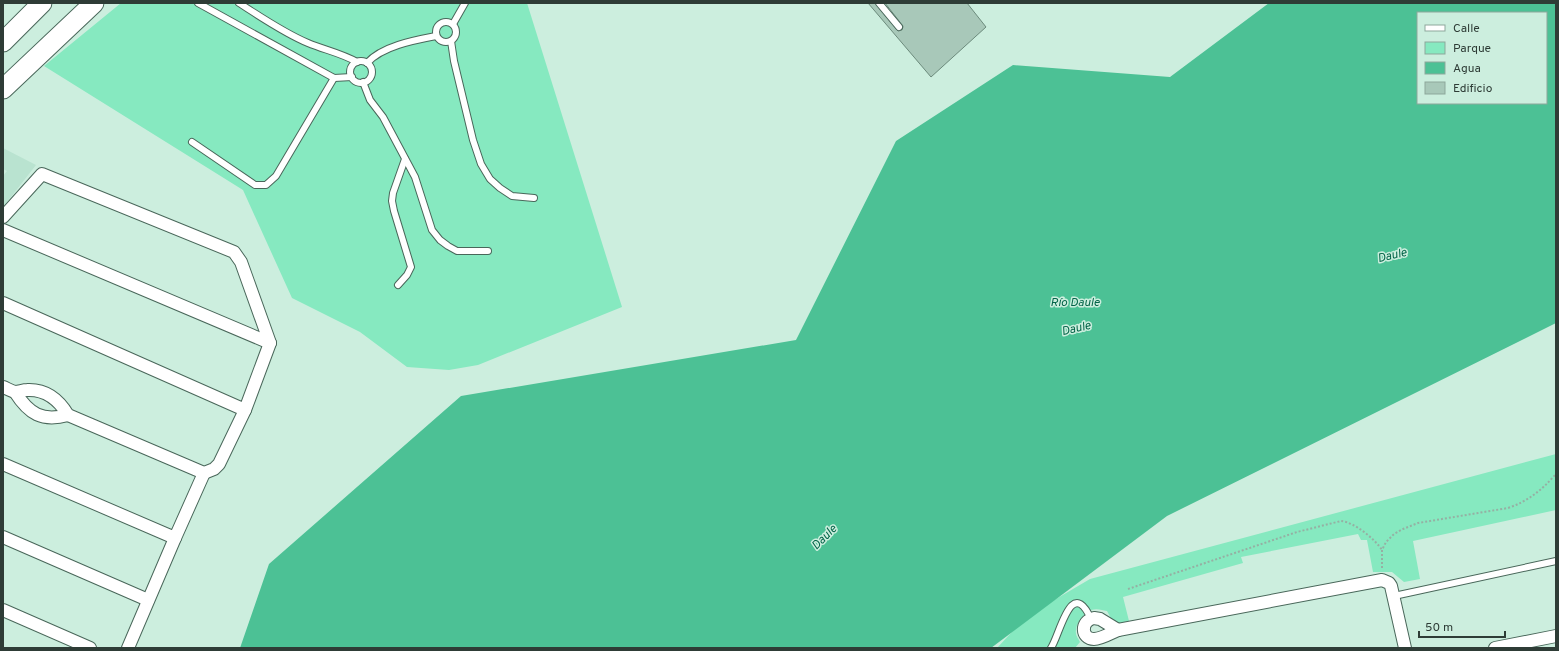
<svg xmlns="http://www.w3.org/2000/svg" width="1559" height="651" viewBox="0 0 1559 651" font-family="Overpass,sans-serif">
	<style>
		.built { fill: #b9e3d0 }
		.green { fill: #86e9c0 }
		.water { fill: #4cc195; fill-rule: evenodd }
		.building { fill: #a8c8b9; stroke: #6c8b7c }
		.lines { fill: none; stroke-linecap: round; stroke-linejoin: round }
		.service-casing { stroke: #49675a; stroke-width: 8 }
		.minor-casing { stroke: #49675a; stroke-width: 14 }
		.trunk-casing { stroke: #49675a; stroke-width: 21 }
		.path { stroke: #95b0a3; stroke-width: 2; stroke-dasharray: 2 2; stroke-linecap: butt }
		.service { stroke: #fff; stroke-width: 6 }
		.minor { stroke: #fff; stroke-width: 12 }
		.trunk { stroke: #fff; stroke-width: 19 }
		.labels { text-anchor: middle; stroke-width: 3; stroke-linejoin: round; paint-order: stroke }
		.water-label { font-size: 12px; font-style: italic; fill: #036448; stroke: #cceede }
	</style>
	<rect width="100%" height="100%" fill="#cceede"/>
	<polygon class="built" points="3,148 36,165 3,207 3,176 7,171 3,169"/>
	<g class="green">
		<polygon points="121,3 527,3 622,307 478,365 449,370 407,367 360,332 292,298 243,190 44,66"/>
		<path d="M1556,454V510L1413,541L1420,579L1404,582L1392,572H1373L1367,540H1361L1358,534L1241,557L1243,563L1123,597L1129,621L1114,624L1107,611C1102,610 1097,608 1091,610C1085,612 1076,623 1076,630C1075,635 1078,638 1080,642L1075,648H997L1027,616L1090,579Z"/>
	</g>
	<path class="water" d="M1269,3H1556V323L1167,516L991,648H240L269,564L461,396L796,340L896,141L1013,65L1170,77ZM1418,13H1546V103H1418Z"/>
	<polygon class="building" points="868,3 875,3 898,31 902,30 903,26 885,3 967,3 986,27 931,77"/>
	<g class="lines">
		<defs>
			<g id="service">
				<polyline points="198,3 334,78 352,77"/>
				<path d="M239,3C261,17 284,33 308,43C325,50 341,53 357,62"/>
				<polyline points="879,3 899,27"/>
				<circle cx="446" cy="32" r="10"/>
				<polyline points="453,24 465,3"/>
				<polyline points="451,41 454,61 473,140 481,164 490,179 500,188 512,196 534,198"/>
				<circle cx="361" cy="72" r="11"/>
				<path d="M367,63C382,46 415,40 436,36"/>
				<polyline points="363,82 370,100 383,117 415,177 432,230 440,240 448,246 457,251 488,251"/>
				<polyline points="192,142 255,185 266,185 276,176 334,78"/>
				<polyline points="398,285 407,275 411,267 394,211 392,201 393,193 405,159"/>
				<polyline points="1394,596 1556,561"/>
				<path d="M1051,648C1060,635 1071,575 1091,619"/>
			</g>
			<g id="minor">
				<polyline points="3,217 42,174 234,252 241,262 270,343 245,410 3,303"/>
				<polyline points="3,230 270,343"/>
				<path d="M3,387C6,388 11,391 15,392C19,392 23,390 27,390C46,389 59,400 68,415L204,473L214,469L219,464L245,410"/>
				<path d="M15,392C29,414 42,422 68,415"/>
				<polyline points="3,464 175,538 204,473"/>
				<polyline points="3,537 148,600"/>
				<polyline points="3,610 90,648"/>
				<path d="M1094,618L1100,619L1118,630C1111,633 1101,639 1094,639C1081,639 1080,621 1094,618Z"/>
				<polyline points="1118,630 1382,580 1389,583 1391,586 1405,648"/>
				<polyline points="128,648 175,538"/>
				<polyline points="1495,648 1556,636"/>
			</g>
			<g id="trunk">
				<polyline points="3,42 42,3"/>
				<polyline points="3,89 94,3"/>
			</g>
		</defs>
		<use href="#service" class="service-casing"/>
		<use href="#minor" class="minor-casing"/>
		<use href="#trunk" class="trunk-casing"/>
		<g class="path">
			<path d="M1382,568V550L1386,542L1394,534L1403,529L1418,523L1508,508C1528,501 1541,491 1555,475"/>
			<path d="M1128,589L1297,532L1341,521C1354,522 1375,539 1382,550"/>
		</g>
		<use href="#service" class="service"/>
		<use href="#minor" class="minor"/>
		<use href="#trunk" class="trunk"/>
	</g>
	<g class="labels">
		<g class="water-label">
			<text transform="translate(1392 255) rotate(-13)" y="4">Daule</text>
			<text x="1075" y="306">Río Daule</text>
			<text transform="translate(1076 328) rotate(-13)" y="4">Daule</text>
			<text transform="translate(824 537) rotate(-45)" y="4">Daule</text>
		</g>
	</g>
	<rect width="1559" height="651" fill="none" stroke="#2e3c36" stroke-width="8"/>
	<rect x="1417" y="12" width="130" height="92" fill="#cceede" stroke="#8da79b"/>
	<rect x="1425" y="25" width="20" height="6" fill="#ffffff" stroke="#8da79b"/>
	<text x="1453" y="32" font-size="12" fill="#2e3c36">Calle</text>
	<rect x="1425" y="42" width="20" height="12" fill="#86e9c0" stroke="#8da79b"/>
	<text x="1453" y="52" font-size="12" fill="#2e3c36">Parque</text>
	<rect x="1425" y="62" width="20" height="12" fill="#4cc195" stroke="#8da79b"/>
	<text x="1453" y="72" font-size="12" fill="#2e3c36">Agua</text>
	<rect x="1425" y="82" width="20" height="12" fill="#a8c8b9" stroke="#8da79b"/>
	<text x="1453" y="92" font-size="12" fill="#2e3c36">Edificio</text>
	<path d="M1419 631v6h86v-6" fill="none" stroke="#2e3c36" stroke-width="2"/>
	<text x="1425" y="631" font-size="12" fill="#2e3c36" stroke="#cceede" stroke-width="3" paint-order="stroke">50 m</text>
</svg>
